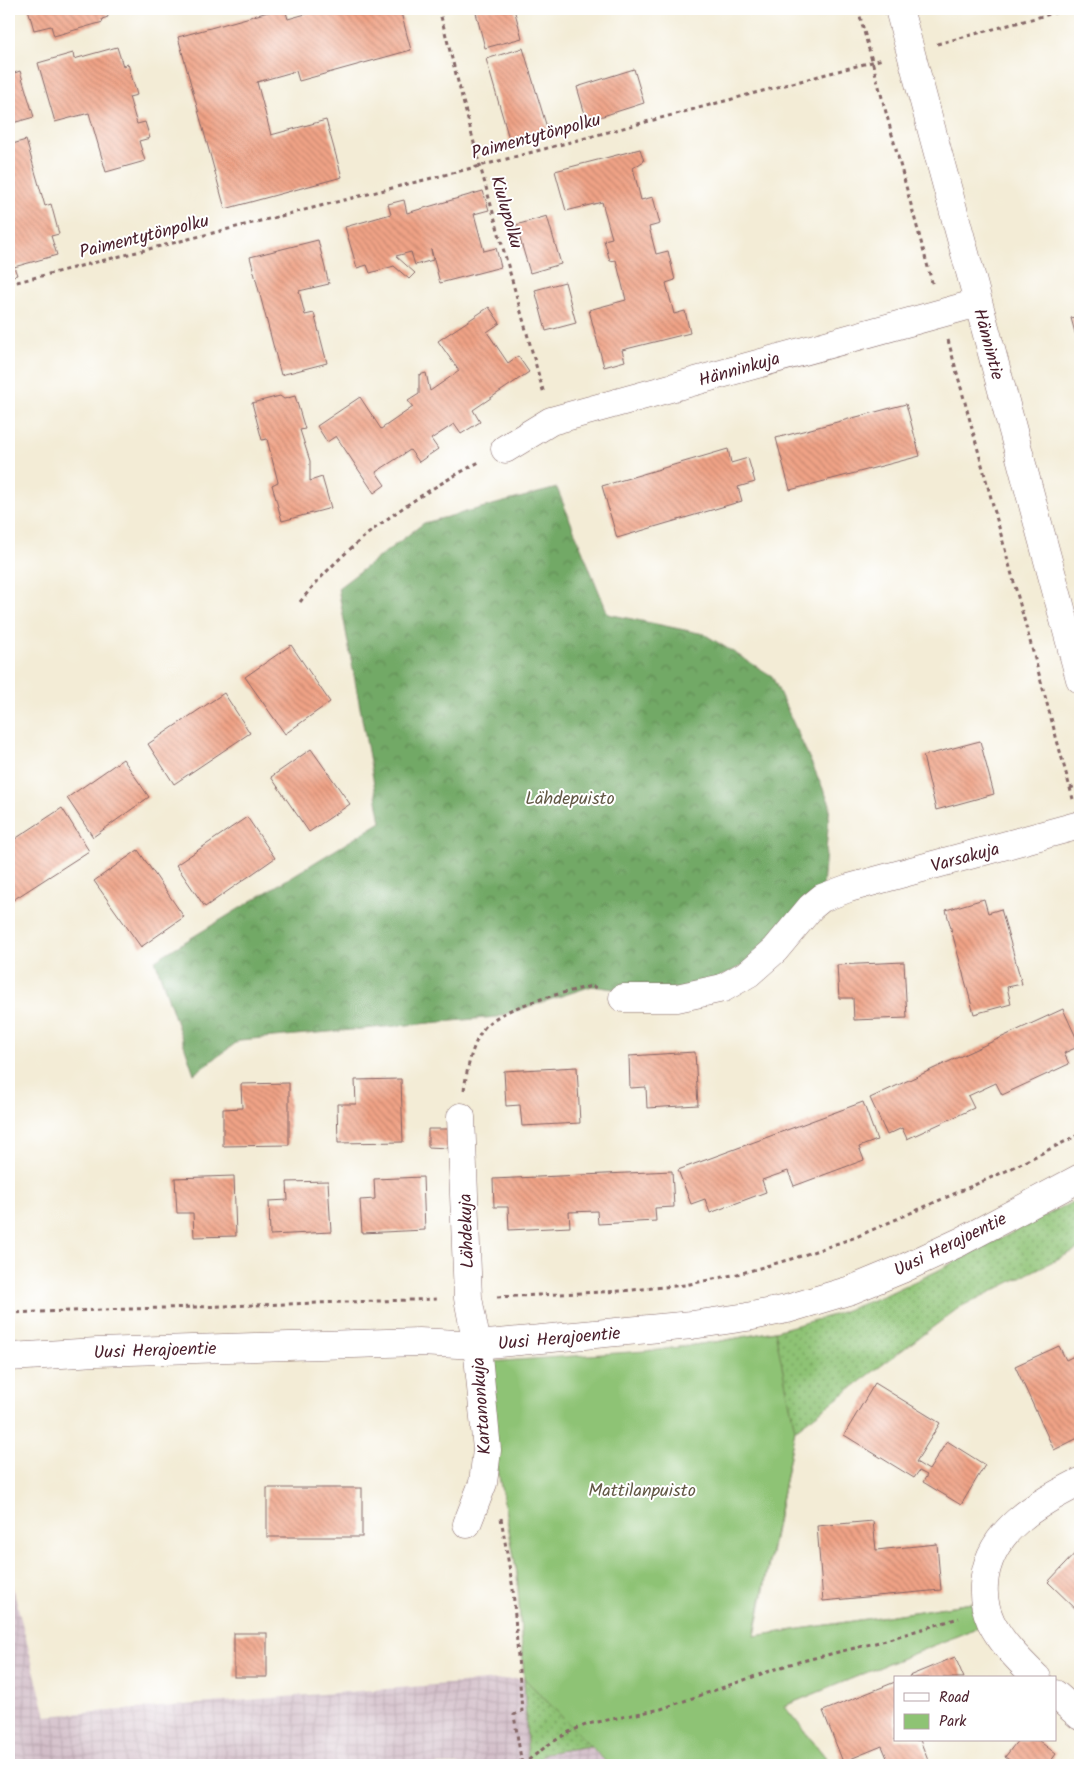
<svg xmlns="http://www.w3.org/2000/svg" width="1089" height="1774" viewBox="0 0 1089 1774" font-family="Kalam,sans-serif">
	<style>
		.industrial { fill: url(#industrial-grid) }
		.grass { fill: url(#grass-dots); stroke: #6c7150 }
		.forest { fill: url(#forest-crowns); stroke: #5e6448 }
		.green { fill: #8ec374; stroke: #6c7150 }
		.building { fill: url(#building-back-hatch) }
		.lines { fill: none; stroke-linecap: round; stroke-linejoin: round }
		.minor-casing { stroke: #856767; stroke-width: 29 }
		.path { stroke: #856767; stroke-width: 3; stroke-dasharray: 4 4; stroke-linecap: butt }
		.minor { stroke: #fff; stroke-width: 28 }
		.labels { text-anchor: middle; stroke-width: 4; stroke-linejoin: round; paint-order: stroke }
		.street-label { font-size: 18px; fill: #4a1f2b; stroke: #fff }
		.park-label { font-size: 18px; fill: #625845; stroke: #fff }
	</style>
	<defs>
		<pattern id="industrial-grid" width="8" height="8" patternUnits="userSpaceOnUse" patternTransform="scale(1.25)"><rect width="8" height="8" fill="#d2bdc8"/><path d="M0 4h8M4 0v8" fill="none" stroke="#b6a2ac"/></pattern>
		<pattern id="grass-dots" width="8" height="8" patternUnits="userSpaceOnUse" patternTransform="scale(1.25)"><rect width="8" height="8" fill="#8ec374"/><path d="M2 2h.1M6 6h.1" fill="none" stroke="#769e5f" stroke-width="1.8" stroke-linecap="round"/></pattern>
		<pattern id="forest-crowns" width="20" height="18" patternUnits="userSpaceOnUse" patternTransform="scale(1.25)"><rect width="20" height="18" fill="#72a966"/><path d="M2 6a3 3 0 1 1 6 0M12 15a3 3 0 1 1 6 0" fill="none" stroke="#608954"/></pattern>
		<pattern id="building-back-hatch" width="6" height="6" patternUnits="userSpaceOnUse" patternTransform="scale(1.25)"><rect width="6" height="6" fill="#f0a386"/><path d="M-1 5l2 2M0 0l6 6M5-1l2 2" fill="none" stroke="#c4846e"/></pattern>
	</defs>
	<rect width="100%" height="100%" fill="#fff"/>
	<filter id="ink" filterUnits="userSpaceOnUse"><feTurbulence type="fractalNoise" baseFrequency=".02" numOctaves="2"/><feDisplacementMap in="SourceGraphic" scale="10" xChannelSelector="R" yChannelSelector="G"/><feConvolveMatrix kernelMatrix="1 2 1 2 8 2 1 2 1" color-interpolation-filters="sRGB"/></filter>
	<filter id="wash" filterUnits="userSpaceOnUse"><feTurbulence type="fractalNoise" baseFrequency=".0096" numOctaves="4" result="noise"/><feDisplacementMap in="SourceGraphic" scale="20" xChannelSelector="R" yChannelSelector="G"/><feGaussianBlur stdDeviation="1.12" result="paint"/><feColorMatrix in="noise" values="0 0 0 0 0 0 0 0 0 0 0 0 0 0 0 0 0 1.4 0 .05"/><feComposite in="paint" operator="in"/></filter>
	<g filter="url(#wash)">
		<rect width="100%" height="100%" fill="#f3ecd6"/>
		<polygon class="industrial" points="9,1573 46,1716 524,1678 609,1765 9,1765"/>
		<polygon class="grass" points="1080,1198 1080,1248 960,1307 795,1430 755,1636 972,1603 979,1627 784,1706 832,1765 628,1740 545,1753 534,1765 528,1765 524,1678 517,1573 494,1449 659,1350 721,1341 775,1331 833,1315 883,1296 935,1272"/>
		<polygon class="forest" points="557,488 608,614 704,634 772,676 830,804 822,898 775,950 677,998 592,986 497,1017 240,1040 194,1074 155,960 381,822 338,588 424,523"/>
		<polygon class="green" points="775,1331 795,1430 754,1636 972,1603 979,1627 784,1706 832,1765 609,1765 524,1678 517,1573 494,1449 489,1362 659,1350 721,1341"/>
		<g id="blocks">
			<g class="building">
				<polygon points="28,9 106,9 108,17 102,19 103,22 54,36 51,26 34,30"/>
				<polygon points="279,9 285,9 288,19 323,9 400,9 411,50 299,81 296,71 257,82 271,135 326,120 342,177 225,209 178,37"/>
				<polygon points="475,9 514,9 522,38 485,48"/>
				<polygon points="117,47 123,66 128,64 137,95 129,97 137,124 145,122 150,138 139,141 145,161 106,172 89,113 55,122 38,63 73,53 74,59"/>
				<polygon points="523,48 548,131 510,142 486,59"/>
				<polygon points="634,69 644,103 587,121 577,87"/>
				<polygon points="20,71 34,117 9,124 9,75"/>
				<polygon points="26,140 45,206 51,204 59,234 51,236 57,255 14,267 17,275 9,277 9,145"/>
				<polygon points="640,149 644,161 633,168 641,200 653,197 660,224 649,227 656,254 668,251 675,280 666,283 674,314 685,311 690,333 622,350 625,361 604,367 589,310 626,300 616,260 610,261 604,240 612,238 602,202 566,211 555,171"/>
				<polygon points="483,191 489,210 474,214 484,251 496,248 501,267 440,283 431,249 433,260 415,265 411,252 396,256 415,273 409,279 394,266 370,273 367,265 357,268 345,227 391,214 388,204 404,200 407,213"/>
				<polygon points="547,216 561,264 530,273 516,225"/>
				<polygon points="318,240 329,284 299,291 305,315 314,313 327,363 281,375 250,257"/>
				<polygon points="565,282 576,323 546,331 535,290"/>
				<polygon points="489,307 500,323 487,332 508,363 518,356 529,372 473,410 480,422 461,434 454,424 431,439 438,449 419,462 410,450 376,472 385,485 374,493 336,436 327,442 317,426 360,397 381,429 413,407 408,401 419,394 419,375 426,373 430,391 459,371 438,341"/>
				<polygon points="1080,316 1080,351 1071,318"/>
				<polygon points="280,396 284,399 295,396 305,429 300,430 310,461 310,481 322,477 331,508 282,521 272,485 278,482 267,439 262,440 252,403"/>
				<polygon points="906,404 920,456 790,490 776,438"/>
				<polygon points="728,449 731,463 748,458 755,482 738,487 742,501 617,538 602,486"/>
				<polygon points="291,645 330,702 285,734 245,677"/>
				<polygon points="224,693 250,733 174,784 148,744"/>
				<polygon points="980,741 994,794 936,810 923,756"/>
				<polygon points="311,749 350,804 309,832 271,777"/>
				<polygon points="123,759 149,797 93,837 67,798"/>
				<polygon points="62,808 89,851 13,900 9,894 9,843"/>
				<polygon points="247,817 275,858 205,907 176,865"/>
				<polygon points="138,850 184,917 141,947 94,881"/>
				<polygon points="984,899 988,913 1001,909 1022,984 1007,987 1011,1004 974,1014 946,910"/>
				<polygon points="904,962 907,1018 854,1020 853,998 839,998 837,965"/>
				<polygon points="1063,1009 1080,1046 1064,1053 1069,1064 1002,1095 996,1083 968,1096 974,1108 907,1139 902,1128 887,1135 870,1098"/>
				<polygon points="695,1052 698,1105 647,1108 646,1087 630,1088 629,1056"/>
				<polygon points="577,1067 580,1123 522,1126 520,1105 506,1106 504,1071"/>
				<polygon points="401,1079 403,1142 338,1143 337,1104 356,1104 355,1080"/>
				<polygon points="289,1083 289,1145 223,1146 223,1109 242,1108 241,1084"/>
				<polygon points="863,1102 877,1140 859,1147 864,1160 794,1186 788,1171 762,1180 766,1192 710,1213 705,1199 691,1204 678,1170"/>
				<polygon points="428,1129 449,1129 449,1148 428,1147"/>
				<polygon points="672,1171 674,1207 655,1208 656,1221 598,1224 597,1211 569,1212 570,1227 509,1230 508,1207 494,1207 493,1179"/>
				<polygon points="234,1176 236,1236 194,1237 193,1213 177,1213 175,1178"/>
				<polygon points="423,1177 425,1230 362,1233 360,1200 375,1199 374,1179"/>
				<polygon points="328,1181 331,1232 270,1235 269,1201 288,1200 287,1182"/>
				<polygon points="1059,1346 1066,1360 1080,1353 1080,1437 1054,1450 1015,1366"/>
				<polygon points="875,1383 940,1423 916,1462 929,1470 947,1441 985,1465 961,1505 923,1482 927,1475 919,1471 914,1478 844,1435"/>
				<rect x="267" y="1488" width="95" height="49"/>
				<polygon points="873,1521 876,1550 937,1544 941,1590 823,1601 817,1526"/>
				<polygon points="1080,1548 1080,1613 1048,1582"/>
				<rect x="234" y="1633" width="33" height="44"/>
				<polygon points="955,1657 964,1678 910,1678 909,1676"/>
				<polygon points="895,1682 895,1740 920,1740 929,1763 925,1765 890,1765 882,1746 843,1762 823,1711"/>
				<polygon points="1018,1740 1038,1740 1056,1754 1048,1765 1016,1765 1005,1757"/>
			</g>
		</g>
	</g>
	<g filter="url(#ink)">
		<use href="#blocks" fill-opacity="0" stroke="#856767" stroke-width="1"/>
		<g class="lines">
			<defs>
				<g id="minor">
					<polyline points="899,9 1080,679"/>
					<polyline points="505,449 551,421 978,303"/>
					<polyline points="623,998 677,998 723,988 749,973 775,950 811,907 822,898 849,888 1080,825"/>
					<polyline points="461,1117 468,1298 477,1345 487,1450 483,1483 467,1524"/>
					<polyline points="9,1357 97,1352 419,1342 477,1345 692,1325 747,1317 787,1309 851,1290 902,1269 960,1242 1080,1178"/>
					<path d="M1037,1678C1020,1661 1002,1644 991,1622C986,1611 983,1598 984,1585C987,1531 1037,1504 1080,1482"/>
					<polyline points="1055,1694 1080,1716"/>
				</g>
			</defs>
			<use href="#minor" class="minor-casing"/>
			<g class="path">
				<polyline points="439,9 480,166 544,394"/>
				<polyline points="858,9 933,286"/>
				<polyline points="937,44 1069,9"/>
				<polyline points="9,284 480,166 883,59"/>
				<polyline points="948,340 1073,799"/>
				<path d="M300,602C349,540 412,498 481,461"/>
				<polyline points="1070,788 1080,785"/>
				<path d="M464,1090C467,1070 471,1048 482,1031C496,1007 566,992 592,986L597,988"/>
				<polyline points="497,1297 622,1291 685,1285 742,1273 798,1257 856,1237 1006,1171 1080,1134"/>
				<polyline points="9,1313 440,1299"/>
				<polyline points="501,1518 513,1589 522,1711 514,1715 522,1765"/>
				<polyline points="522,1765 548,1745 569,1732 588,1724 661,1709 790,1664 879,1642 959,1618"/>
			</g>
			<use href="#minor" class="minor"/>
		</g>
	</g>
	<g class="labels">
		<g class="street-label">
			<text transform="translate(536 136) rotate(-15)" y="6">Paimentytönpolku</text>
			<text transform="translate(507 212) rotate(74)" y="6">Kiulupolku</text>
			<text transform="translate(144 236) rotate(-14)" y="6">Paimentytönpolku</text>
			<text transform="translate(989 344) rotate(75)" y="6">Hännintie</text>
			<text transform="translate(739 369) rotate(-16)" y="6">Hänninkuja</text>
			<text transform="translate(965 857) rotate(-15)" y="6">Varsakuja</text>
			<text transform="translate(466 1231) rotate(-92)" y="6">Lähdekuja</text>
			<text transform="translate(950 1244) rotate(-26)" y="6">Uusi Herajoentie</text>
			<text transform="translate(559 1338) rotate(-5)" y="6">Uusi Herajoentie</text>
			<text transform="translate(155 1350) rotate(-2)" y="6">Uusi Herajoentie</text>
			<text transform="translate(481 1406) rotate(-94)" y="6">Kartanonkuja</text>
		</g>
		<g class="park-label">
			<text x="570" y="804">Lähdepuisto</text>
			<text x="642" y="1496">Mattilanpuisto</text>
		</g>
	</g>
	<rect width="1089" height="1774" fill="none" stroke="#fff" stroke-width="30"/>
	<rect x="894" y="1676" width="162" height="65" fill="#ffffff" stroke="#b7a5aa"/>
	<rect x="904" y="1693" width="25" height="8" fill="#ffffff" stroke="#b7a5aa"/>
	<text x="939" y="1702" font-size="15" fill="#4a1f2b">Road</text>
	<rect x="904" y="1714" width="25" height="15" fill="#8ec374" stroke="#b7a5aa"/>
	<text x="939" y="1726" font-size="15" fill="#4a1f2b">Park</text>
</svg>
